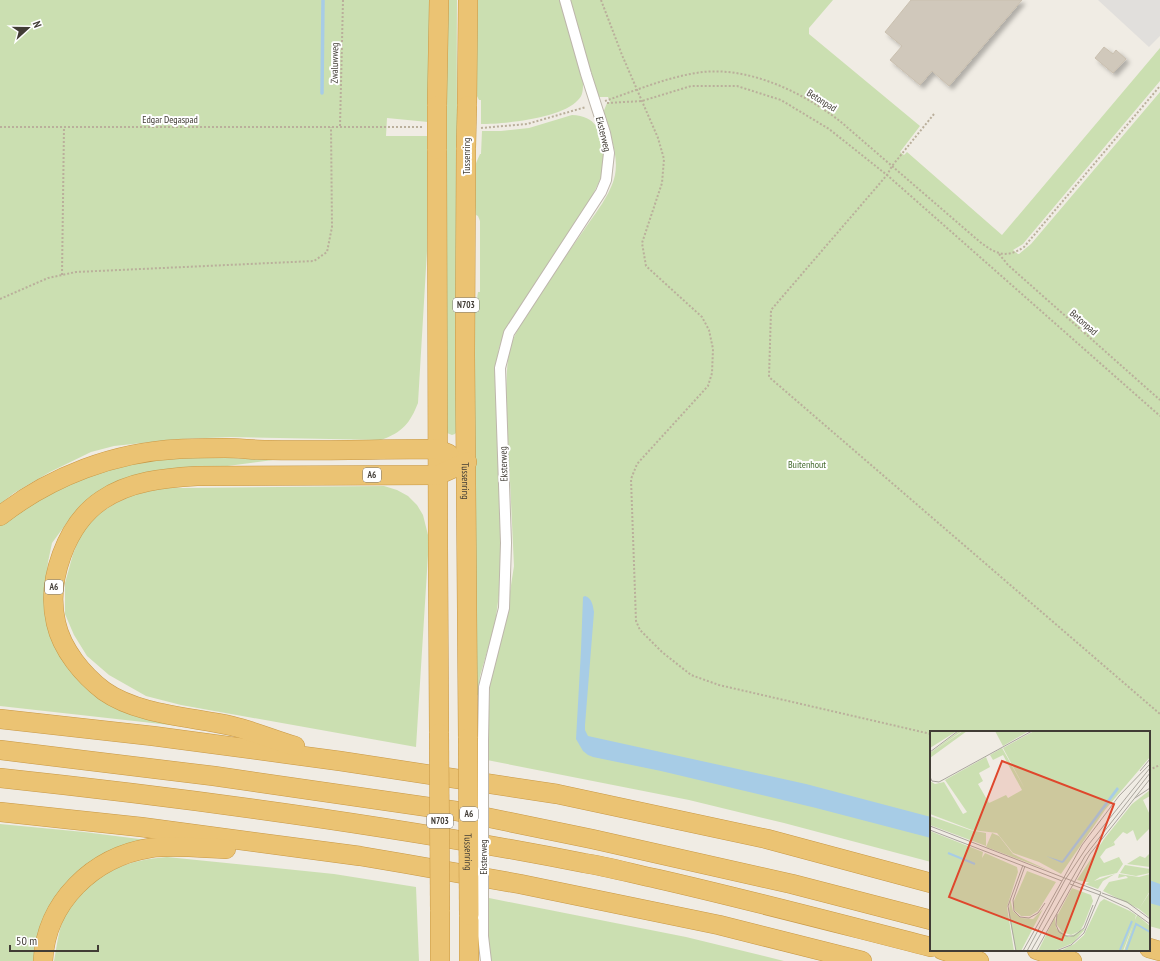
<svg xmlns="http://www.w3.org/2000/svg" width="1160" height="961" viewBox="0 0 1160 961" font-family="'PT Sans Narrow',sans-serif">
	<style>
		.green { fill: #cbdfb1 }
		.parking { fill: #e1dfdc }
		.water { fill: #a7cce6 }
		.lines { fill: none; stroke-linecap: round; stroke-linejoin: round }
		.stream { stroke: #a7cce6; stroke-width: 3.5 }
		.building { fill: #d0c8bb; stroke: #c9bfaf; filter: url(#shadow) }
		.street-casing { stroke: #bdb6ab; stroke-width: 12 }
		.highway-casing { stroke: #c89845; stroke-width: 20 }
		.path { stroke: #baaf9b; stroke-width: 2; stroke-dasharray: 2 2; stroke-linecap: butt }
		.street { stroke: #fff; stroke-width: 10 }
		.highway { stroke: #ebc373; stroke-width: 19 }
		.street-bridge-casing { stroke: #bdb6ab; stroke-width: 12; stroke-linecap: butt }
		.highway-bridge-casing { stroke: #c89845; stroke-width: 20; stroke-linecap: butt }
		.street-bridge { stroke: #fff; stroke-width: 10 }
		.highway-bridge { stroke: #ebc373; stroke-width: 19 }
		.labels { text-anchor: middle; stroke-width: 4; stroke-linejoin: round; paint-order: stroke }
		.shield { fill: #fff; stroke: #7a7672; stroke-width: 1 }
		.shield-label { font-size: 9px; font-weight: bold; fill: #413c35 }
		.street-label { font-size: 10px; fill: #413c35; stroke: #fff }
		.park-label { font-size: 10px; fill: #466b30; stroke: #fff }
		.inset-river { fill: none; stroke: #a7cce6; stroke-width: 2 }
		.inset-road { fill: none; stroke: #aaa69e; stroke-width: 1 }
		.view { fill: #df472c; fill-opacity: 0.15; stroke: #df472c; stroke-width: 2 }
		.inset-edge { fill: none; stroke: #413c35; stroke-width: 2 }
	</style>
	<defs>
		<filter id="shadow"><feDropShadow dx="3.5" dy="3.5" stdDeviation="2" flood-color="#0004"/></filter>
	</defs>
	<rect width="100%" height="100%" fill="#f0ece4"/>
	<g class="green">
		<path d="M0,0H430L428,122L387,118L386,136H428L427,251L418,403C410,423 403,432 381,440L231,437L180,439L114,446L91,452L50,472L14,493L0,504Z"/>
		<path d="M445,0H457C456,143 459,287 458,430L455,434L452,435L447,433Z"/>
		<path d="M472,0H561L583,83C583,89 583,96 578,100C563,118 505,124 481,124V100H479L473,88Z"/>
		<path d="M568,0H833L809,28V34L920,126L900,152L904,155L907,152L1002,235L1160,48V81L1027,239L1023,244L1013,250L1018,254H1019L1031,244L1160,92V929L1149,926V732H931V862L784,823L689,800L487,760L490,684L507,611L514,566L506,396C507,380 506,362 511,345C516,330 526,316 534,303C550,278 567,254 584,230C595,214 611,194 615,175C619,154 609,132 603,113L607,103L610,102L608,97H598Z"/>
		<path d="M572,115C596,116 602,131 603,152C604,159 604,168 602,174C600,182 595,189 592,197L503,337L499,348L496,366L502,551L500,587L495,624L480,676L478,695H475L473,326L478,292H480V221L478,216L476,215L474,198L473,170L480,154H481L482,131H501L529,128Z"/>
		<polygon points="135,457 212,457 273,460 220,467 86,502 74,513 52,543 48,562 45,589 62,658 79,681 102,699 179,726 0,706 0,522 40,495"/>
		<polygon points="384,486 397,490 408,496 417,505 423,515 429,539 416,747 181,705 146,696 109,675 87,656 74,635 65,614 65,583 73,554 84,527 100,513 116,503 136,494 165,487 183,488"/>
		<polygon points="0,824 84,832 155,841 89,867 38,961 0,961"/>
		<path d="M167,857L334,874L416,887L419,961H54C57,946 58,930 65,916C67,912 71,907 74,903C97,871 128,860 167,857Z"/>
		<polygon points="489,898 686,937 784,961 491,961 488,944"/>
	</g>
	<polygon class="parking" points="1098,0 1160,0 1160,36 1149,47"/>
	<g class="water">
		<path d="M585,596C592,598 593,606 594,612L585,725V730L588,736L806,784L931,817V838L816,808L661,771L593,757L588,755L583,751L576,739L581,650L583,597Z"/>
		<polygon points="1149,880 1160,884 1160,906 1149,903"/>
	</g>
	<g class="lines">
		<polyline class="stream" points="322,93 323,0"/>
	</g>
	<g class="building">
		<polygon points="911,0 1022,0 949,86 932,71 920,85 890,60 902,46 885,32"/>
		<polygon points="1104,47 1113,54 1116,50 1126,59 1113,73 1095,58"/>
	</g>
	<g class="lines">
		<defs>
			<g id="street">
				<polyline points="483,741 484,687 504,608 506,543 500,368 509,333 601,192 606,180 609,153 605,133 586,74 565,0"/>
				<polyline points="483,917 483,936 486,961"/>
			</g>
			<g id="highway">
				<polyline points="437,106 439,0"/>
				<polyline points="467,106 468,0"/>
				<path id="s1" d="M466,148L465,355L468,738"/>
				<polyline points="437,149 438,547 439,733"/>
				<path d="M0,516C51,476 115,452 179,449C194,448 210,448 225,448C239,448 253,450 267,450C324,451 381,449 437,449L449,454"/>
				<polyline points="0,719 153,736 340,761 557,794 767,839 931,883"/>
				<path d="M295,746C274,740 253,731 232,726C192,717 138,715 104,691C83,675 62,650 56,623C46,581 66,524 102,500C130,481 164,478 197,476L438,475L467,462"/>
				<polyline points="0,750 214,776 456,811 592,839 792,884 931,920"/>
				<path d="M0,778C196,799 391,825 584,863C609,867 634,874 658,879C750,900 840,924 931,947"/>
				<polyline points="0,812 141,827 360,856 407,864 520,884 719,925 862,961"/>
				<polyline points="440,910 440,961"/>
				<polyline points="469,915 469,961"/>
				<polyline points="1149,948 1160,951"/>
				<polyline points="942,950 979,961"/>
				<polyline points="1037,950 1072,961"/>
				<path d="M43,961C46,902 93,857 150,848C175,845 201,848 226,849"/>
			</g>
		</defs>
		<use href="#street" class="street-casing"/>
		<use href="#highway" class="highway-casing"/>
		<g class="path">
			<polyline points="601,0 622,55 658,138 664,159 662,183 642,243 646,266 702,317 709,330 713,349 712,373 708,386 637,464 631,479 636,621 640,630 662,652 691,675 719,685 931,734"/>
			<path d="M605,101C637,90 670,76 703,72C751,67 804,93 841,122L980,242C996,254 1006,259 1024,247L1160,86"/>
			<polyline points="607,103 642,101 691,86 737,86 781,100 829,129 887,175 1160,416"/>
			<polyline points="934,114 892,166 887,175 771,310 769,377 1160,714"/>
			<polyline points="340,126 343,0"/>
			<polyline points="0,127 423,127"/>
			<polyline points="481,128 527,124 586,107"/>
			<polyline points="999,254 1008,265 1160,400"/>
			<polyline points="62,275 64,127"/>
			<polyline points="0,299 48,278 76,272 314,261 327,252 332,227 331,127"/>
			<polyline points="1149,770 1160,765"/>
		</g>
		<use href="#street" class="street"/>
		<use href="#highway" class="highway"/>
		<defs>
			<polyline id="street-bridge" points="483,741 483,917"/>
			<g id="highway-bridge">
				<polyline points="466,148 467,106"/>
				<polyline points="437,149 437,106"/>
				<polyline points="439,733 440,910"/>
				<path id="s2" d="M468,738L469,915"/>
			</g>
		</defs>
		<use href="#street-bridge" class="street-bridge-casing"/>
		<use href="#highway-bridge" class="highway-bridge-casing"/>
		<use href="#street-bridge" class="street-bridge"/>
		<use href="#highway-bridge" class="highway-bridge"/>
	</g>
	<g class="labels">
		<g class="shield">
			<rect x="453" y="298" width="26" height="14" rx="3"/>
			<rect x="363" y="468" width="18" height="14" rx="3"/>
			<rect x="45" y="580" width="18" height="14" rx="3"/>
			<rect x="460" y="807" width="18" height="14" rx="3"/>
			<rect x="427" y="814" width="26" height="14" rx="3"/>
		</g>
		<g class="shield-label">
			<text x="466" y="308">N703</text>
			<text x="372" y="478">A6</text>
			<text x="54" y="590">A6</text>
			<text x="469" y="817">A6</text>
			<text x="440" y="824">N703</text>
		</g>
		<g class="street-label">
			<text transform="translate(334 63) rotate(-89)" y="4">Zwaluwweg</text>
			<text transform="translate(822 100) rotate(32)" y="4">Betonpad</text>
			<text x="170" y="123">Edgar Degaspad</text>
			<text transform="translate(604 134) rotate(76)" y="4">Eksterweg</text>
			<text transform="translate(466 156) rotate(-90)" y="4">Tussenring</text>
			<text transform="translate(1084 322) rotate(41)" y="4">Betonpad</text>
			<text transform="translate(503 464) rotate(-92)" y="4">Eksterweg</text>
			<text dy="4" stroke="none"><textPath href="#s1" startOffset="333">Tussenring</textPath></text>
			<text dy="4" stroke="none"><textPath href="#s2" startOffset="114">Tussenring</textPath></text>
			<text transform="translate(483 857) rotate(-90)" y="4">Eksterweg</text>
		</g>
		<g class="park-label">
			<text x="807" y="468">Buitenhout</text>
		</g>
	</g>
	<g transform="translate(930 731)">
		<rect width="220" height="220" fill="#f0ece4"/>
		<path d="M0,0H27L0,17ZM29,0H32L1,22L33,0H37L0,27V22ZM65,0H99L73,15ZM104,0H220V26L175,79L131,143L109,131L83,122L67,102L42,99L0,83V50L5,53L14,51L33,83L37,81L15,49L56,26L60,36L49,42L53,50L48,53L59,72L76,64L78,67L92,59L73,24L63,29L60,24L72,17L95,58L73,17ZM220,59V65L213,69L220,84V97L207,110L203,99L197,103L193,101L181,114L184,111L185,114L176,118L170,126L174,132L189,126L193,133L187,142L170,146L161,152L147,149L174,108L202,73ZM0,85L40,99L56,102V115L0,94ZM0,100L53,121L52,127L55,122L87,136L88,141L77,176L84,220H0ZM62,102L69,105L83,123L120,140L56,116ZM220,122V136L197,133L210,125L215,127ZM195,134L220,138V142L206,145L190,142ZM97,140L126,151L108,180L100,185H91L85,180L83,172ZM185,143L173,150L168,158L155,153ZM189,143L209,146L220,143V160L209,178L173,160L179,151L198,147L196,145L188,147ZM142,157L161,164L163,170L154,193L150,200L141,204L132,201L127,194V185ZM220,161V187L209,178ZM80,167L83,180L91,187L103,188L113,178L91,220H86L79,184ZM174,168L200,180L206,184L205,189L207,184L220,195V220H194L203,194L193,220H130L144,213L154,204L170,171ZM125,186L126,197L139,206L156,197L143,212L124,220H108Z" fill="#cbdfb1"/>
		<path d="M187,56L189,58L134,131L132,132L116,125L132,130Z" fill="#a7cce6"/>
		<path class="inset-river" d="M18,122L45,133M190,219L202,190M196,220L206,193L220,201"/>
		<path class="inset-road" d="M0,21L28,0M210,40L220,28M0,46L2,50L9,51L102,0M205,67L220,57M0,95L171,161L154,202L141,214L126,220M0,99L132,150M95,135L83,169L84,180L90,186L99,187L108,182L115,172M140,153L170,164M172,162L197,171L220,188M170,164L198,177L220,193M127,183L126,194L129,201L136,205H144L154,197L163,174M86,220L78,175L93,134M93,220L152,114L189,65L220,33M97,220L135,149L159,113L220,37M101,220L155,125L220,42M106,220L160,123L220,48"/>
		<path class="view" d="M72,30L184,73L132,209L19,166Z"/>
		<rect width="220" height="220" class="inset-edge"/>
	</g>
	<g transform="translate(28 28) rotate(69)" stroke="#ffffff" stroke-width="3" paint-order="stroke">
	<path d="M0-3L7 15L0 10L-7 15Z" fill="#413c35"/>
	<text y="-6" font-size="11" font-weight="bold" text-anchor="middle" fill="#413c35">N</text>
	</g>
	<path d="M10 945v6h88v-6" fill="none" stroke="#413c35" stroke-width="2"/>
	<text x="16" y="945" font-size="12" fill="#413c35" stroke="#ffffff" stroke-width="3" paint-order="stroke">50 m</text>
</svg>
